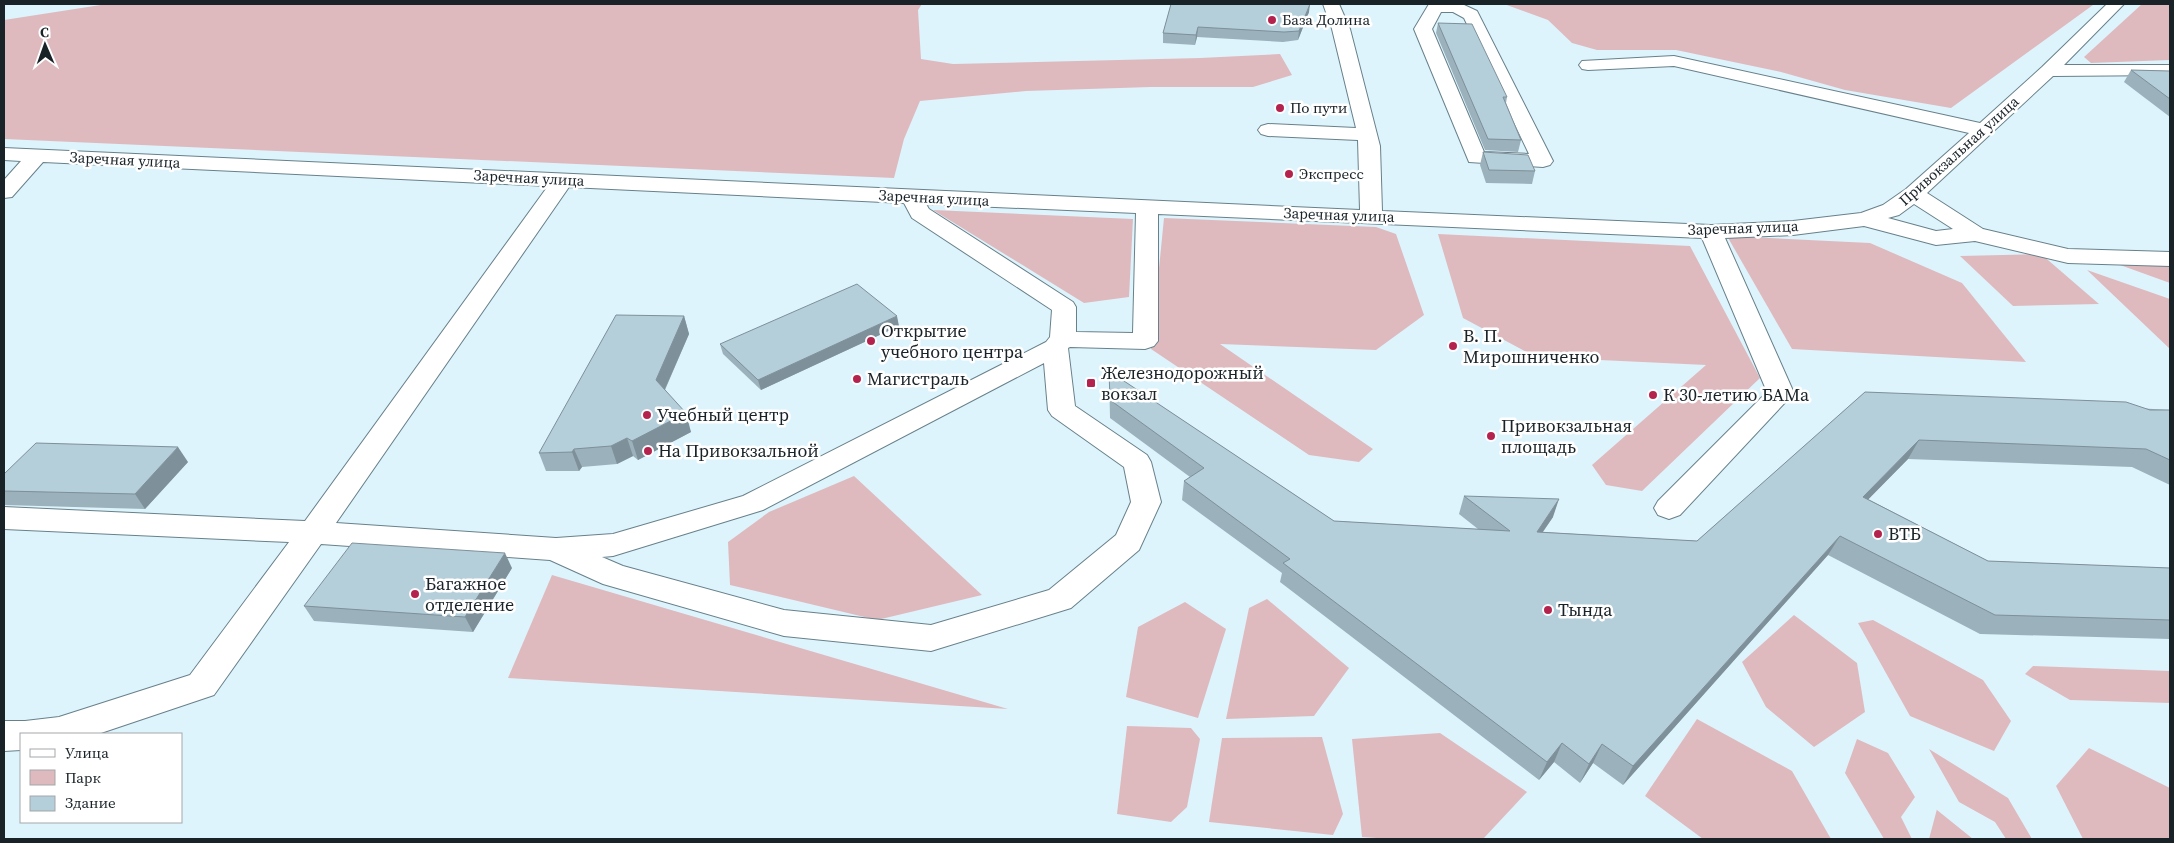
<svg xmlns="http://www.w3.org/2000/svg" width="2174" height="843" viewBox="0 0 2174 843" font-family="'Source Serif 4',serif">
	<style>
		.green { fill: #debabe }
		.lines { fill: none; stroke-linecap: round; stroke-linejoin: round }
		.minor-casing { stroke: #67808a; stroke-width: 2 }
		.minor { fill: #fff; fill-rule: evenodd }
		.wall { fill: #9bb1bb }
		.shaded-wall { fill: #7e9099 }
		.building { fill: #b4ceda; stroke: #7e9099 }
		.poi-dot { fill: #b4234e; stroke: #fff; stroke-width: 2 }
		.labels { text-anchor: middle; stroke-width: 5; stroke-linejoin: round; paint-order: stroke }
		.far-poi-label { font-size: 15px; fill: #182227; stroke: #fff; text-anchor: start }
		.far-street-label { font-size: 15px; fill: #182227; stroke: #fff }
		.poi-label { font-size: 18px; fill: #182227; stroke: #fff; text-anchor: start }
	</style>
	<rect width="100%" height="100%" fill="#def4fd"/>
	<g class="green">
		<polygon points="107,4 922,4 918,10 921,59 953,64 1200,58 1280,54 1292,75 1253,87 1151,87 1026,91 920,101 904,139 894,178 4,139 4,20"/>
		<polygon points="1504,4 2087,4 2093,5 1951,108 1845,90 1781,72 1676,50 1597,50 1572,43 1548,20"/>
		<polygon points="2142,4 2170,4 2170,60 2091,63 2084,57"/>
		<polygon points="933,210 1133,219 1129,297 1084,303"/>
		<polygon points="1164,218 1376,227 1396,234 1424,315 1376,350 1220,344 1373,449 1359,462 1309,455 1151,349"/>
		<polygon points="1438,234 1690,246 1760,378 1642,491 1606,485 1592,465 1706,365 1536,357 1463,318"/>
		<polygon points="1727,236 1870,243 1962,283 2026,362 1792,349"/>
		<polygon points="2041,254 2099,304 2013,306 1960,256"/>
		<polygon points="2109,261 2170,264 2170,283"/>
		<polygon points="2087,270 2170,299 2170,349"/>
		<polygon points="854,476 982,595 877,620 730,585 728,542 769,512"/>
		<polygon points="552,575 1008,709 508,678"/>
		<polygon points="1267,599 1349,668 1314,716 1226,719 1249,608"/>
		<polygon points="1185,602 1226,629 1198,718 1126,697 1138,627"/>
		<polygon points="1794,615 1857,663 1865,712 1814,747 1766,707 1742,662"/>
		<polygon points="1873,620 1983,680 2011,721 1994,751 1910,716 1858,623"/>
		<polygon points="2033,666 2170,671 2170,703 2070,700 2025,674"/>
		<polygon points="1697,719 1792,771 1831,839 1703,839 1645,796"/>
		<polygon points="1127,726 1191,728 1200,739 1187,807 1171,822 1117,814"/>
		<polygon points="1440,733 1527,792 1483,839 1392,839 1362,837 1352,739"/>
		<polygon points="1322,737 1343,814 1333,835 1209,822 1222,738"/>
		<polygon points="1857,739 1888,753 1915,797 1901,817 1912,839 1884,839 1845,773"/>
		<polygon points="2089,748 2170,788 2170,839 2083,839 2056,786"/>
		<polygon points="1929,749 2008,798 2032,839 2006,839 1995,822 1959,802"/>
		<polygon points="1937,809 1937,810 1973,839 1929,839"/>
	</g>
	<g class="lines">
		<defs>
			<g id="minor">
				<path d="M1323,4H1339L1350,29L1380,146L1382,211L1711,225L1793,221L1861,213L1883,205L1906,189L1969,133L1674,66L1588,70L1582,69L1579,65L1582,61L1674,56L1980,123L2042,67L2107,4H2124L2064,65H2170V75L2053,76L1927,193L1983,229L2068,249L2170,252V266L2068,263L1975,241L1936,245L1864,226L1793,235L1725,238L1794,393L1680,515L1669,519L1658,515L1654,508L1658,501L1767,392L1702,238L1158,214V341L1154,346L1145,349L1070,347L1068,348L1075,406L1147,455L1151,462L1161,502L1139,550L1071,608L931,651L784,636L603,584L550,560L321,544L214,695L98,734H21V750L4,751V721H25L59,717L190,675L289,542L4,529V507L305,521L548,186L43,162L12,197L4,198V180L21,161L4,160V148L1360,210L1358,140L1268,136L1261,134L1258,130L1261,126L1268,124L1356,128L1332,29ZM569,187L904,203L912,218L1052,310L1050,337L1046,342L743,496L613,534L556,538L336,523ZM926,204L1136,213L1133,333L1076,332V307L1073,302L929,209ZM1914,204L1953,229L1936,231L1888,218L1899,215ZM1044,363L1048,410L1052,416L1124,467L1131,502L1116,535L1049,590L931,625L784,610L623,566L602,557L613,556L763,510Z"/>
				<path d="M1429,4H1462L1477,11L1553,161L1550,165L1543,167L1469,162L1414,29ZM1441,12H1453L1464,18L1529,154L1484,152L1432,29Z"/>
			</g>
		</defs>
		<use href="#minor" class="minor-casing"/>
		<use href="#minor" class="minor"/>
	</g>
	<g class="wall">
		<polygon points="1171,4 1309,12 1298,40 1283,42 1197,37 1195,45 1163,43 1163,33"/>
		<polygon points="1438,23 1507,97 1506,103 1521,140 1518,152 1485,150 1436,33"/>
		<polygon points="2131,70 2170,71 2170,117 2124,82"/>
		<polygon points="1483,152 1535,171 1532,184 1486,183 1480,165"/>
		<polygon points="684,316 689,334 665,390 691,432 638,460 633,456 617,464 582,467 579,471 546,471 539,453"/>
		<polygon points="899,326 761,390 723,354 720,344"/>
		<polygon points="1109,371 1334,521 1478,529 1459,514 1464,496 1553,517 1543,532 1697,541 1865,392 2170,410 2170,485 2132,467 1908,459 1868,499 1988,561 2170,568 2170,639 1980,634 1828,555 1623,785 1593,763 1580,783 1554,762 1539,780 1280,582 1282,573 1182,500 1184,481 1190,477 1110,418"/>
		<polygon points="188,462 145,509 4,505 4,474"/>
		<polygon points="512,568 473,632 314,621 304,606"/>
	</g>
	<g class="shaded-wall">
		<polygon points="1310,4 1309,12 1298,40 1299,31"/>
		<polygon points="1198,27 1197,37 1195,45 1196,35"/>
		<polygon points="684,316 689,334 661,398 656,380"/>
		<polygon points="897,316 899,326 761,390 758,380"/>
		<polygon points="686,413 691,432 638,460 632,441"/>
		<polygon points="627,438 633,456 617,464 611,446"/>
		<polygon points="1919,440 1908,459 1852,516 1863,497"/>
		<polygon points="178,447 188,462 145,509 135,494"/>
		<polygon points="574,449 582,467 579,471 572,452"/>
		<polygon points="1559,499 1553,517 1530,550 1537,532"/>
		<polygon points="1840,536 1828,555 1623,785 1633,766"/>
		<polygon points="505,553 512,568 473,632 465,617"/>
		<polygon points="1562,743 1554,762 1539,780 1547,762"/>
		<polygon points="1602,744 1593,763 1580,783 1589,764"/>
	</g>
	<g class="building">
		<polygon points="1171,4 1310,4 1299,31 1284,32 1198,27 1196,35 1163,33"/>
		<polygon points="1438,23 1472,24 1507,97 1503,97 1521,140 1488,139"/>
		<polygon points="2131,70 2170,71 2170,99"/>
		<polygon points="1483,152 1528,155 1535,171 1489,170"/>
		<polygon points="857,284 897,316 758,380 720,344"/>
		<polygon points="616,315 684,316 656,380 686,413 632,441 627,438 611,446 574,449 572,452 539,453"/>
		<polygon points="1109,371 1334,521 1510,531 1464,496 1559,499 1537,532 1697,541 1865,392 2126,402 2150,410 2170,410 2170,460 2146,449 1919,440 1863,497 1988,561 2170,568 2170,620 1995,615 1840,536 1633,766 1602,744 1589,764 1562,743 1547,762 1283,563 1290,559 1184,481 1204,468 1110,400"/>
		<polygon points="36,443 178,447 135,494 4,491 4,474"/>
		<polygon points="352,543 505,553 465,617 304,606"/>
	</g>
	<g class="poi-dot">
		<circle cx="1272" cy="20" r="5"/>
		<circle cx="1280" cy="108" r="5"/>
		<circle cx="1289" cy="174" r="5"/>
		<circle cx="871" cy="341" r="5"/>
		<circle cx="1453" cy="346" r="5"/>
		<circle cx="857" cy="379" r="5"/>
		<rect x="1086" y="378" width="10" height="10" rx="2.5"/>
		<circle cx="1653" cy="395" r="5"/>
		<circle cx="647" cy="415" r="5"/>
		<circle cx="1491" cy="436" r="5"/>
		<circle cx="648" cy="451" r="5"/>
		<circle cx="1878" cy="534" r="5"/>
		<circle cx="415" cy="594" r="5"/>
		<circle cx="1548" cy="610" r="5"/>
	</g>
	<g class="labels">
		<g class="far-poi-label">
			<text x="1282" y="25">База Долина</text>
			<text x="1290" y="113">По пути</text>
			<text x="1299" y="179">Экспресс</text>
		</g>
		<g class="far-street-label">
			<text transform="translate(1959 151) rotate(-42)" y="5">Привокзальная улица</text>
			<text transform="translate(125 160) rotate(3)" y="5">Заречная улица</text>
			<text transform="translate(529 178) rotate(3)" y="5">Заречная улица</text>
			<text transform="translate(934 198) rotate(3)" y="5">Заречная улица</text>
			<text transform="translate(1339 215) rotate(2)" y="5">Заречная улица</text>
			<text transform="translate(1743 228) rotate(-2)" y="5">Заречная улица</text>
		</g>
		<g class="poi-label">
			<text x="881" y="337">Открытие<tspan x="881" dy="21">учебного центра</tspan></text>
			<text x="1463" y="342">В. П.<tspan x="1463" dy="21">Мирошниченко</tspan></text>
			<text x="1101" y="379">Железнодорожный<tspan x="1101" dy="21">вокзал</tspan></text>
			<text x="867" y="385">Магистраль</text>
			<text x="1663" y="401">К 30-летию БАМа</text>
			<text x="657" y="421">Учебный центр</text>
			<text x="1501" y="432">Привокзальная<tspan x="1501" dy="21">площадь</tspan></text>
			<text x="658" y="457">На Привокзальной</text>
			<text x="1888" y="540">ВТБ</text>
			<text x="425" y="590">Багажное<tspan x="425" dy="21">отделение</tspan></text>
			<text x="1558" y="616">Тында</text>
		</g>
	</g>
	<rect width="2174" height="843" fill="none" stroke="#182227" stroke-width="10"/>
	<rect x="20" y="733" width="162" height="90" fill="#ffffff" stroke="#a3a7a9"/>
	<rect x="30" y="749" width="25" height="8" fill="#ffffff" stroke="#a3a7a9"/>
	<text x="65" y="758" font-size="15" fill="#182227">Улица</text>
	<rect x="30" y="770" width="25" height="15" fill="#debabe" stroke="#a3a7a9"/>
	<text x="65" y="783" font-size="15" fill="#182227">Парк</text>
	<rect x="30" y="796" width="25" height="15" fill="#b4ceda" stroke="#a3a7a9"/>
	<text x="65" y="808" font-size="15" fill="#182227">Здание</text>
	<g transform="translate(45 45) rotate(358)" stroke="#ffffff" stroke-width="4" paint-order="stroke">
	<path d="M0-4L9 19L0 12L-9 19Z" fill="#182227"/>
	<text y="-8" font-size="14" font-weight="bold" text-anchor="middle" fill="#182227">С</text>
	</g>
</svg>
